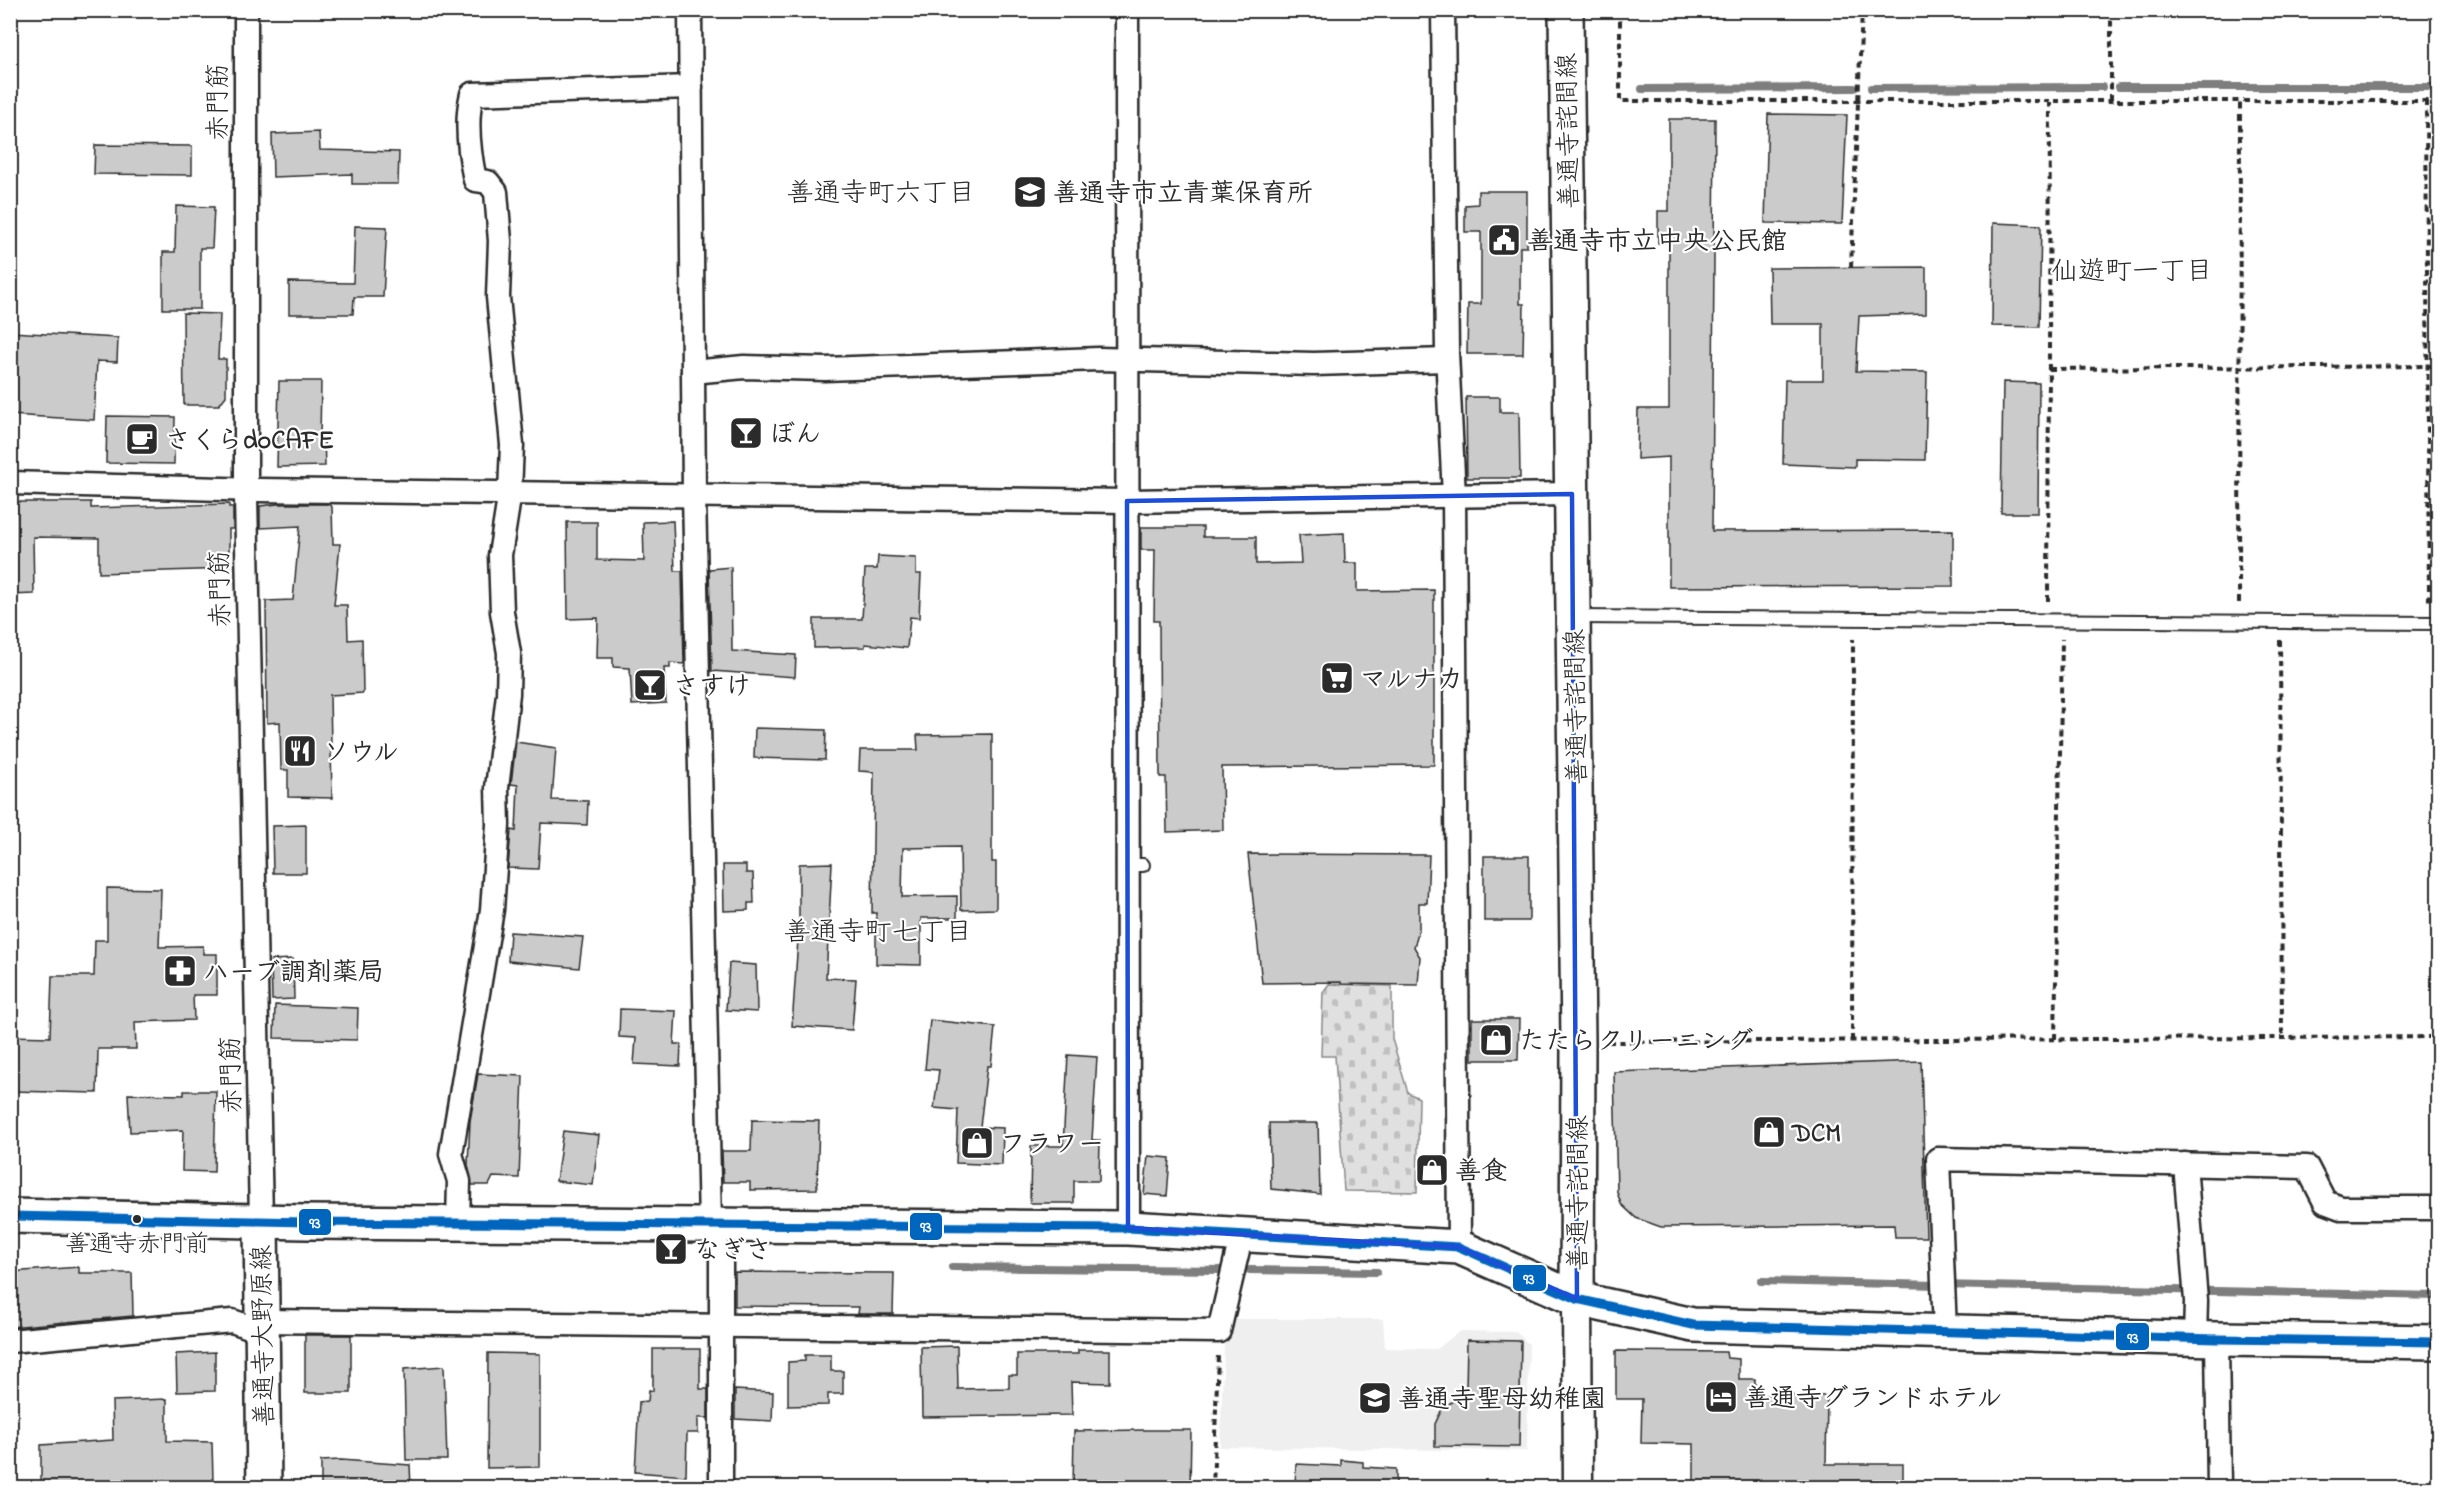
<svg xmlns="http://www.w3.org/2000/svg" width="2449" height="1498" viewBox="0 0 2449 1498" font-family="'Indie Flower','Klee One',sans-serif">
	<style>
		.built { fill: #efefef }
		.cemetery { fill: url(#cemetery-stones); stroke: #868686; stroke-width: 1.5 }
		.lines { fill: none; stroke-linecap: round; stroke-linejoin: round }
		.stream { stroke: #7e7e7e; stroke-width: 8 }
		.building { fill: #cbcbcb; stroke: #2b2b2b; stroke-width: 1.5 }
		.service-casing { stroke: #2b2b2b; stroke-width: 16 }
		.minor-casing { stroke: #2b2b2b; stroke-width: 27 }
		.tertiary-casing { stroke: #2b2b2b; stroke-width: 33 }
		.secondary-casing { stroke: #2b2b2b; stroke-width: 38 }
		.primary-casing { stroke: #2b2b2b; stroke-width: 38 }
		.path { stroke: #2b2b2b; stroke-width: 4; stroke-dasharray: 6 4.5; stroke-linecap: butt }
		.service { stroke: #fff; stroke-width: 12 }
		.minor { stroke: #fff; stroke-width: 22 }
		.tertiary { stroke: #fff; stroke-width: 28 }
		.secondary { stroke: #fff; stroke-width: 33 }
		.primary { stroke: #fff; stroke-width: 33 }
		.bus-1-casing { stroke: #fff; stroke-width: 14 }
		.bus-1 { stroke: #0065bd; stroke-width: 9 }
		.marked { fill: none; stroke: #1d4ed8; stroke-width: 4.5; stroke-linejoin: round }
		.bus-dot { fill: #2b2b2b; stroke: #fff; stroke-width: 2 }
		.labels { text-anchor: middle; stroke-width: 4.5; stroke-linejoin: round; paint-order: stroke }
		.bus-label { font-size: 24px; fill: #2b2b2b; stroke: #fff }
		.street-label { font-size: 26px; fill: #2b2b2b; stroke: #fff }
		.poi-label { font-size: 26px; font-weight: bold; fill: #2b2b2b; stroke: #fff; text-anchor: start }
		.neighbourhood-label { font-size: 27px; fill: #2b2b2b; stroke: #fff }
		.line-badge { stroke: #fff; stroke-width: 2 }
		.badge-label { font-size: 16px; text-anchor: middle; font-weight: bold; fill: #fff }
	</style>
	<defs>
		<pattern id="cemetery-stones" width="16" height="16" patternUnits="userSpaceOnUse" patternTransform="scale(1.5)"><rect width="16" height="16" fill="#e0e0e0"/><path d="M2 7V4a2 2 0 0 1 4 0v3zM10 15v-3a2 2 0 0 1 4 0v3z" fill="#c0c0c0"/></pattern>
	</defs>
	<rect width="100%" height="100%" fill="#fff"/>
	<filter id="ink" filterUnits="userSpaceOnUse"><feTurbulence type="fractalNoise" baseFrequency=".0167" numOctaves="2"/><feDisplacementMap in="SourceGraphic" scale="12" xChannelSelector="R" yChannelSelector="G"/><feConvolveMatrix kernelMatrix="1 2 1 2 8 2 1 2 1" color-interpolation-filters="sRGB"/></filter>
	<g filter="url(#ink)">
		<polygon class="built" points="1225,1319 1383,1319 1385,1348 1437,1349 1460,1331 1516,1332 1529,1344 1527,1451 1220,1447"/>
		<polygon class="cemetery" points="1329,984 1392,986 1392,1039 1408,1093 1419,1098 1417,1192 1344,1191 1335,1056 1321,1056 1323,992"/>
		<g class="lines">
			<g class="stream">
				<polyline points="2119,87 2438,87"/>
				<polyline points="1871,88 2102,87"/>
				<polyline points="1642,89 1854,88"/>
				<polyline points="952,1267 1222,1270"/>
				<polyline points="1250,1270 1377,1272"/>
				<polyline points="1761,1281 2438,1296"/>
			</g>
		</g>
		<g class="building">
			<polygon points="1768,114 1847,115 1842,224 1765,223"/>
			<polygon points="1669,119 1715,119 1712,531 1953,530 1953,586 1669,587 1669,457 1637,459 1638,409 1669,409 1669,242 1658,243 1658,211 1669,211"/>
			<polygon points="319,132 320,150 399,152 398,184 352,184 352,174 273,177 272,134"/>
			<polygon points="95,145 192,146 192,175 94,174"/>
			<polygon points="1478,191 1527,191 1527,247 1520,247 1520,304 1524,304 1523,354 1467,354 1468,304 1481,304 1481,232 1465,232 1465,205 1478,204"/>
			<polygon points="176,206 214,207 212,248 200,248 200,309 163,309 163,252 175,252"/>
			<polygon points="1993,223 2041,225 2039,327 1992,326"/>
			<polygon points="355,226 387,227 383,297 354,297 353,314 289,314 289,282 353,283"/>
			<polygon points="1926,267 1926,314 1859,316 1856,371 1927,372 1925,460 1855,459 1855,467 1783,464 1785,380 1823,380 1823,324 1770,324 1769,268"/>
			<polygon points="183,313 220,314 218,359 226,359 226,396 219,405 184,405"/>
			<polygon points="10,332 118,338 117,362 97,361 94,420 10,415"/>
			<polygon points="279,381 321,381 320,437 324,437 325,466 277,467"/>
			<polygon points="2003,382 2039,383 2038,513 2001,513"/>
			<polygon points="1466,397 1500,397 1500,412 1519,412 1520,478 1467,478"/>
			<polygon points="107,416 175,417 174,464 106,463"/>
			<polygon points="10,502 91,502 91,508 229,504 229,507 233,507 233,529 229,529 229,569 99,573 99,538 33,537 34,594 10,595"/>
			<polygon points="278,504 328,504 332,507 333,544 340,544 334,605 347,605 348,640 362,639 363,693 330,695 332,798 288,797 288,770 281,770 280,722 267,723 266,601 293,600 300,526 260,528 260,506"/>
			<polygon points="673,521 675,571 682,571 684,664 670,663 670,668 664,668 666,703 632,705 630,668 613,667 613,658 597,658 598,618 568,619 567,522 597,522 597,560 644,561 643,522"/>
			<polygon points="1141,527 1203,527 1203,537 1256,537 1256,564 1301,563 1299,535 1344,533 1345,563 1357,563 1357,591 1434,590 1434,765 1222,767 1223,830 1167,832 1166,777 1160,777 1159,621 1154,621 1155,550 1141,550"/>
			<polygon points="878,556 916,558 916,574 921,574 919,618 910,617 907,648 865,644 865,647 814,648 814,619 862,619 865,569 877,569"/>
			<polygon points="731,567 732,651 796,655 795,677 712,671 709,569"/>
			<polygon points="755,728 826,730 825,760 754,758"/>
			<polygon points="992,734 992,862 996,862 996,909 961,910 960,847 903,848 902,897 957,896 957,918 921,918 921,965 876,964 876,913 872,913 874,772 859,771 860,750 918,750 917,735"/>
			<polygon points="516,742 556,748 552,800 588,801 587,825 541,823 538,869 508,868 511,830 516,831 518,785 511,784"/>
			<polygon points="306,825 306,873 273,873 272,826"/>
			<polygon points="1248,854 1429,855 1427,903 1419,903 1419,929 1414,947 1420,957 1418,985 1341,984 1341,982 1262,983"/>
			<rect x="1484" y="856" width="45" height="65"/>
			<polygon points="832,863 826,978 856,979 852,1030 792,1026 799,925 799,864"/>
			<polygon points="723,865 746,865 746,873 753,873 754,903 748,903 748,910 724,911"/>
			<polygon points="107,888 161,889 159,947 203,946 203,954 217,954 217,995 193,995 194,1020 135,1022 136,1049 98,1049 97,1093 10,1091 10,1036 50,1037 52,976 94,976 95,940 107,940"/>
			<polygon points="510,932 583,937 579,968 508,961"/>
			<polygon points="293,959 294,999 272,1000 271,960"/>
			<polygon points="729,963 756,965 757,1012 726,1010"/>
			<polygon points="275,1005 358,1008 357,1040 274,1038"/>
			<polygon points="620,1009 676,1011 674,1044 681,1044 680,1066 634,1064 636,1038 619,1037"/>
			<polygon points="1472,1019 1519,1019 1518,1060 1472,1060"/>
			<polygon points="930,1020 995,1027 991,1066 987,1066 980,1127 1003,1128 1002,1165 956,1163 958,1110 934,1108 939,1070 925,1069"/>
			<polygon points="1068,1055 1097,1057 1092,1140 1100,1140 1099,1181 1074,1181 1074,1203 1030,1203 1031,1146 1063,1146"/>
			<polygon points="1921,1061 1926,1237 1895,1237 1894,1225 1661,1227 1636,1218 1621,1204 1617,1192 1614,1072"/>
			<polygon points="478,1074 523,1076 519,1178 493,1177 489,1185 472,1185 468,1165 470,1121"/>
			<polygon points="184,1091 216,1091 214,1172 182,1171 183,1130 130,1132 128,1094 184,1095"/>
			<polygon points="752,1120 819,1121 817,1189 750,1190 750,1182 723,1182 722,1151 751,1151"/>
			<polygon points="1269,1123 1318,1123 1320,1194 1271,1189"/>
			<polygon points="563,1131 599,1135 593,1185 556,1181"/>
			<polygon points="1148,1156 1170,1158 1167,1196 1144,1194"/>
			<polygon points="79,1267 79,1273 132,1273 133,1316 10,1327 10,1272"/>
			<polygon points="735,1272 894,1273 893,1314 858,1314 859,1307 735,1306"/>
			<rect x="305" y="1335" width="46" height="58"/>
			<polygon points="1467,1340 1521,1341 1519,1447 1435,1446 1435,1424 1442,1409 1466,1391"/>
			<polygon points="957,1346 958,1389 1009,1388 1009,1375 1017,1375 1017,1354 1078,1354 1078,1350 1110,1350 1110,1383 1071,1382 1072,1415 922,1417 921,1347"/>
			<polygon points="653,1349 700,1349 700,1389 708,1389 708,1418 698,1418 698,1433 687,1433 686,1476 635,1472 639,1402 648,1401 649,1390 653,1391"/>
			<polygon points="1616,1351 1726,1352 1727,1358 1739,1359 1739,1379 1755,1379 1755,1395 1827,1396 1826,1464 1903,1464 1903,1488 1694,1488 1694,1444 1641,1443 1642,1399 1616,1399"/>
			<polygon points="215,1352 215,1391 177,1392 176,1354"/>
			<polygon points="488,1353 540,1354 540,1467 487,1468"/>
			<polygon points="805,1355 831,1355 831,1371 843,1371 843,1394 828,1394 828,1405 788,1406 788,1362 805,1361"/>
			<polygon points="444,1366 447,1460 406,1460 404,1369"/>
			<polygon points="735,1390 773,1392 772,1421 735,1419"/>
			<polygon points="167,1399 167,1441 212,1442 213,1481 96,1481 96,1488 41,1488 41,1445 113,1440 112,1401"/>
			<polygon points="1145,1430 1191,1430 1190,1488 1073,1488 1074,1431"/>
			<polygon points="341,1460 410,1465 411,1488 321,1488 321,1461"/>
			<polygon points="1341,1460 1363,1462 1363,1467 1396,1469 1396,1488 1295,1488 1296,1464 1341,1466"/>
		</g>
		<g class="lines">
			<defs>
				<g id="service">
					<polyline points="1575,617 2438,623"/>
					<polyline points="1127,865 1143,865"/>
				</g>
				<g id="minor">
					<polyline points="246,10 246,497 261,1219"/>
					<polyline points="690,10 694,494 710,1225 721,1257 721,1488"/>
					<polyline points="1127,10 1128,1228"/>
					<polyline points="1443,10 1447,353 1454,496 1459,1247"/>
					<polyline points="693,372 744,367 825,369 1098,359 1314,364 1447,360"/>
					<polyline points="10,483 258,490 1127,501 1572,494"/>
					<polyline points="2185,1164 2196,1301 2195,1339"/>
					<path d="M458,1223L459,1181L451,1154L492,910L498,825L497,788L508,694L509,653L502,612L500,555L510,492L512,445L498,297L500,241L496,192L488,182L475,180C469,152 465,121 472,94L691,87"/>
					<polyline points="261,1321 1219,1331 1242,1233"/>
					<polyline points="1945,1331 1938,1159 2307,1167 2325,1202 2341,1208 2438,1208"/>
					<polyline points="2217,1339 2219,1488"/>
					<polyline points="10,1341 232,1321 261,1331"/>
				</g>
				<polyline id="tertiary" points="1577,1299 1578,1488"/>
				<polyline id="secondary" points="1577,1299 1693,1325 2217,1339 2438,1342"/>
				<g id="primary">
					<polyline points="10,1216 306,1222 1128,1228 1459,1247 1577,1299 1578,1042 1566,10"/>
					<polyline points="261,1219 264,1488"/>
				</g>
			</defs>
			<use href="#service" class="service-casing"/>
			<use href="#minor" class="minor-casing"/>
			<use href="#tertiary" class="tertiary-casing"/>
			<use href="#secondary" class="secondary-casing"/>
			<use href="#primary" class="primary-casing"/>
			<g class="path">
				<polyline points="1620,10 1620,101 2438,101"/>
				<polyline points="2111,10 2111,103"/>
				<polyline points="2426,101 2429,604"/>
				<polyline points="1851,267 1862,10"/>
				<polyline points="2049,369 2438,366"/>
				<polyline points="2048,601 2050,103"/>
				<polyline points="2239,603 2240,102"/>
				<polyline points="2280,640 2282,1038"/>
				<polyline points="2055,1039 2062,639"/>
				<polyline points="1852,1041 1853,639"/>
				<polyline points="1608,1042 2438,1037"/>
				<polyline points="1213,1488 1218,1355"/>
			</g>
			<use href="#service" class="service"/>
			<use href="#minor" class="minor"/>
			<use href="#tertiary" class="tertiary"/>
			<use href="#secondary" class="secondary"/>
			<use href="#primary" class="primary"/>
			<defs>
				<polyline id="bus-1" points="10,1216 306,1222 1128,1228 1459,1247 1577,1299 1693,1325 2217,1339 2438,1342"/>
			</defs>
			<use href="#bus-1" class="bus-1-casing"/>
			<use href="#bus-1" class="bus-1"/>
		</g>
	</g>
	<path class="marked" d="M1572,494L1577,1299L1459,1247L1128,1228L1127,501Z"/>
	<defs>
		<symbol id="school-square" viewBox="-11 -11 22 22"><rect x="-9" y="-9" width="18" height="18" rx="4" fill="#2b2b2b" stroke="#fff"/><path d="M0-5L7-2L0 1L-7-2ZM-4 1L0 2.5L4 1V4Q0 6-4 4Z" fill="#fff"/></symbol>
		<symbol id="civic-square" viewBox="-11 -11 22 22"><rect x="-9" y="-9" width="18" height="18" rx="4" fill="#2b2b2b" stroke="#fff"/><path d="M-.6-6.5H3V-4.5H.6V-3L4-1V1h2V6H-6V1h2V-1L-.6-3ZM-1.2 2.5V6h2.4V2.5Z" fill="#fff"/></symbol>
		<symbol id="bar-square" viewBox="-11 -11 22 22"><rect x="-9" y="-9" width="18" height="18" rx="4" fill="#2b2b2b" stroke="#fff"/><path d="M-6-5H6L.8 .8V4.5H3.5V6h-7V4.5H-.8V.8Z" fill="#fff"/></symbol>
		<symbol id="cafe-square" viewBox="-11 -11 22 22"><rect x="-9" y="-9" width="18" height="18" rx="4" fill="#2b2b2b" stroke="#fff"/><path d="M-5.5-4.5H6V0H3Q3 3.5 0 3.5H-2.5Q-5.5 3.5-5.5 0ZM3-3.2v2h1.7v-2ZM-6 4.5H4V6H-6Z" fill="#fff"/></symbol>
		<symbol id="supermarket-square" viewBox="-11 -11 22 22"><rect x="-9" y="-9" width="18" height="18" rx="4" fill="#2b2b2b" stroke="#fff"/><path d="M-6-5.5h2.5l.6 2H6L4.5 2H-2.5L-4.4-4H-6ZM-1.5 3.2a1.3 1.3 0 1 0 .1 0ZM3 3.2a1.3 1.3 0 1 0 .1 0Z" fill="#fff"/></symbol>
		<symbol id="restaurant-square" viewBox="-11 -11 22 22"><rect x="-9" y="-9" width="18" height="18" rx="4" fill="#2b2b2b" stroke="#fff"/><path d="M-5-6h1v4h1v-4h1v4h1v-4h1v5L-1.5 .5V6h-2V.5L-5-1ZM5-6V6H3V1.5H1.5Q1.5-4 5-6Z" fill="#fff"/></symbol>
		<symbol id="pharmacy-square" viewBox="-11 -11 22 22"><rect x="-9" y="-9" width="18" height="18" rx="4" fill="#2b2b2b" stroke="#fff"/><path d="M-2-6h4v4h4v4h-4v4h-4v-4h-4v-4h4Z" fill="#fff"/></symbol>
		<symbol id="shop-square" viewBox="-11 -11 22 22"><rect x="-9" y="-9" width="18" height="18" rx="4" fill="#2b2b2b" stroke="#fff"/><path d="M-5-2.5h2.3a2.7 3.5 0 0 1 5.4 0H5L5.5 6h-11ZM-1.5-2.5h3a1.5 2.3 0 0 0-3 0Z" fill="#fff"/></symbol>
		<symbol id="hotel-square" viewBox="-11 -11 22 22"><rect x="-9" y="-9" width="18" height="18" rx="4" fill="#2b2b2b" stroke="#fff"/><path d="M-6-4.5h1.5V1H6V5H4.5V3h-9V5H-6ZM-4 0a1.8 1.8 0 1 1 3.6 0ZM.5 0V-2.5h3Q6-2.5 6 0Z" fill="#fff"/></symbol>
	</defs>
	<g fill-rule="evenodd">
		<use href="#school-square" x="1011" y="173" width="38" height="38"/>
		<use href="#civic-square" x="1485" y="221" width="38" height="38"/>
		<use href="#bar-square" x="727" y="414" width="38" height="38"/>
		<use href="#cafe-square" x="123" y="420" width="38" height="38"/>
		<use href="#supermarket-square" x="1318" y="659" width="38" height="38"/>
		<use href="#bar-square" x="631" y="666" width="38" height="38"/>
		<use href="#restaurant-square" x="281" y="732" width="38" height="38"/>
		<use href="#pharmacy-square" x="161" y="952" width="38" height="38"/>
		<use href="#shop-square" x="1477" y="1021" width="38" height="38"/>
		<use href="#shop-square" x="1750" y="1113" width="38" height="38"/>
		<use href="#shop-square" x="958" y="1124" width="38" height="38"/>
		<use href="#shop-square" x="1413" y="1151" width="38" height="38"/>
		<use href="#bar-square" x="652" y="1230" width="38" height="38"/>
		<use href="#hotel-square" x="1702" y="1378" width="38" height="38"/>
		<use href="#school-square" x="1356" y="1379" width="38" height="38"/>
	</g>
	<circle class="bus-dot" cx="137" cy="1219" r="5"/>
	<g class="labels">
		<g class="bus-label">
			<text x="137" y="1251">善通寺赤門前</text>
		</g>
		<g class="street-label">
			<text transform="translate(217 102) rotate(-90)" y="9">赤門筋</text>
			<text transform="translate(1567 131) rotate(-91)" y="9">善通寺詫間線</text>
			<text transform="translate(219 589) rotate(-91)" y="9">赤門筋</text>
			<text transform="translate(1575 707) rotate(-91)" y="9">善通寺詫間線</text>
			<text transform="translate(230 1075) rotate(-91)" y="9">赤門筋</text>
			<text transform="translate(1577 1193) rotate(-90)" y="9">善通寺詫間線</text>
			<text transform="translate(262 1336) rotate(-91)" y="9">善通寺大野原線</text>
		</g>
		<g class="poi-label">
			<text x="1053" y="201">善通寺市立青葉保育所</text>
			<text x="1527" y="249">善通寺市立中央公民館</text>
			<text x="769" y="442">ぼん</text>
			<text x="165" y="448">さくらdoCAFE</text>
			<text x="1360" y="687">マルナカ</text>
			<text x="673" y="694">さすけ</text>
			<text x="323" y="760">ソウル</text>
			<text x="203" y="980">ハーブ調剤薬局</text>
			<text x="1519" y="1049">たたらクリーニング</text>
			<text x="1792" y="1141">DCM</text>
			<text x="1000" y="1152">フラワー</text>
			<text x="1455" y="1179">善食</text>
			<text x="694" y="1258">なぎさ</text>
			<text x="1744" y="1406">善通寺グランドホテル</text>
			<text x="1398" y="1407">善通寺聖母幼稚園</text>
		</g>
		<g class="neighbourhood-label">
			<text x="881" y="201">善通寺町六丁目</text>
			<text x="2132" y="279">仙遊町一丁目</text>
			<text x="878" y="940">善通寺町七丁目</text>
		</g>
	</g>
	<g class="line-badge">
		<rect x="298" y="1208" width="34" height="28" rx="6" fill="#0065bd"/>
		<rect x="909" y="1212" width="34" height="29" rx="6" fill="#0065bd"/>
		<rect x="1512" y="1264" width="35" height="28" rx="6" fill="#0065bd"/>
		<rect x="2115" y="1322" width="35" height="29" rx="6" fill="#0065bd"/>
	</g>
	<g class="badge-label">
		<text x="315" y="1228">93</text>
		<text x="926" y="1232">93</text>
		<text x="1529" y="1284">93</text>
		<text x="2133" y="1343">93</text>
	</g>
	<rect width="2449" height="1498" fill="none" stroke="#fff" stroke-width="36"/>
	<rect x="18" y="18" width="2413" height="1462" fill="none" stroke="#2b2b2b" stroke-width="2" filter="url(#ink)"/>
</svg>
